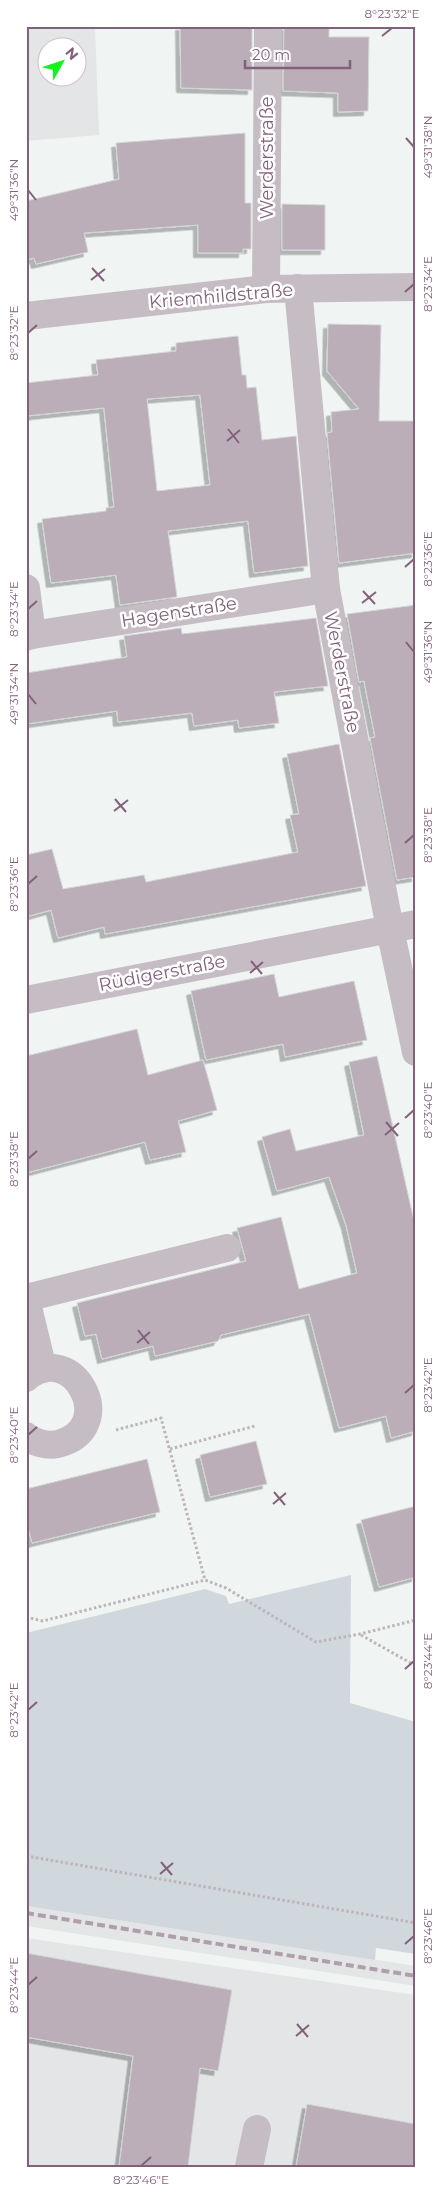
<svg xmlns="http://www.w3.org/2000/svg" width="442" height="2193" viewBox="0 0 442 2193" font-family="Montserrat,sans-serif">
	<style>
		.built { fill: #e4e5e6; fill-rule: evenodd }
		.green { fill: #d1d8dd }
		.building { fill: #bbaeb9; stroke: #d3d6d6; fill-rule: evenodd; filter: url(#shadow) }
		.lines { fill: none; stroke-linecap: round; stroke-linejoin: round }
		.path { stroke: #bcb5ba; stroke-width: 3; stroke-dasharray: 2.5 2.5; stroke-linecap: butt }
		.minor { stroke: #c6bdc4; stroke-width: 28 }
		.rail { stroke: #ada0aa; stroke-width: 4; stroke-dasharray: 8 4; stroke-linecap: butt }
		.ticks { fill: none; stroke: #84617b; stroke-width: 2 }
		.labels { text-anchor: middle; stroke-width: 5; stroke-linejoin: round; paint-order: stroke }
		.street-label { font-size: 18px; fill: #84617b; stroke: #fff }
		.neatline { fill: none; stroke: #84617b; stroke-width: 2 }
		.ticks-label { font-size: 12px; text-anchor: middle; fill: #84617b }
	</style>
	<defs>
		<filter id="shadow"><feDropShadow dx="-4.5" dy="4.5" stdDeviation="0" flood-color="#0004"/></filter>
	</defs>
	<rect width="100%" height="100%" fill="#f0f5f4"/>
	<g class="built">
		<path d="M26,26H95L99,135L26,141ZM48,48H78V78H48Z"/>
		<polygon points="26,1906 416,1966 416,1986 26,1926"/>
		<polygon points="26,1938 416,1995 416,2167 26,2167"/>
	</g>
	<polygon class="green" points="351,1575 350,1703 416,1722 416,1954 376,1948 375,1960 26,1906 26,1633 205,1589 226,1596 229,1604"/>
	<g class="building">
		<polygon points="180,26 252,26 252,90 181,88"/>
		<polygon points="284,26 329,26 329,37 369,37 368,111 338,112 338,93 283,91"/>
		<polygon points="245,133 245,203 251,203 251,249 243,249 243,253 198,253 198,225 84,233 88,252 36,264 34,258 26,260 26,201 119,179 116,143"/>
		<polygon points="282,204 325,205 325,250 282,250"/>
		<polygon points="328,324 381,325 379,421 416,421 416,553 339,563 327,433 332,432 331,412 359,409 327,371"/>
		<path d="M238,336L242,375H246L247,388L256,387L262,440L296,436L308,566L254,573L248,521L168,531L177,597L120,605L116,575L51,583L42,519L106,511V508L114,507L104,408L26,416V383L98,375L96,360L176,351V343ZM200,395L210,485L157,491L147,399Z"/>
		<polygon points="416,605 416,877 397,880 370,738 375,737 364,681 359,682 347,614"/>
		<polygon points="316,618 328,686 274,692 279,723 239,728 238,720 194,726 192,713 118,722 117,711 26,724 26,673 127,657 124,636 181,628 182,634"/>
		<polygon points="339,744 366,886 105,934 104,927 58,938 51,910 26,917 26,855 52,849 63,889 144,875 146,882 298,852 290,815 299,814 287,754"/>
		<polygon points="274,974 279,997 354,981 367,1040 285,1057 283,1044 206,1060 191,991"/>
		<polygon points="137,1029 148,1075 203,1060 217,1110 178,1121 186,1152 150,1160 145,1142 26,1173 26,1056"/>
		<polygon points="377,1056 416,1230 416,1431 391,1438 386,1416 339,1428 309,1314 221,1335 218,1341 155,1356 153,1346 102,1359 96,1334 85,1336 77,1303 246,1261 237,1228 281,1217 299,1289 357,1273 346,1225 329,1177 277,1191 262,1137 290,1129 296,1151 364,1135 349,1062"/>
		<polygon points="256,1441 267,1484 210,1497 200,1455"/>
		<polygon points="147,1459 160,1512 32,1543 26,1520 26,1489"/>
		<polygon points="416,1506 416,1577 379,1587 361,1520"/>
		<polygon points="26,1953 232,1990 218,2071 200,2068 188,2167 119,2167 133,2056 26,2037"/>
		<polygon points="307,2104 416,2124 416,2167 296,2167"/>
	</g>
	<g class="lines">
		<g class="path">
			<polyline points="116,1430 161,1418 205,1580"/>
			<polyline points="170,1449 255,1426"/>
			<polyline points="26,1617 43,1621 205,1580 226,1588 316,1642 360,1634 416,1620"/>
			<polyline points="361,1635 416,1666"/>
			<polyline points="26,1856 416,1923"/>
		</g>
		<g class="minor">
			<polyline points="298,288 326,589 390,929 416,1052"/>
			<polyline points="266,289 268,26"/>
			<polyline points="26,316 266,289 416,287"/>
			<polyline points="26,588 32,635 26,637"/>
			<polyline points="32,635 326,589"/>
			<polyline points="26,1000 416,924"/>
			<polyline points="26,1298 227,1248"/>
			<polyline points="26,1299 43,1369"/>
			<path d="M26,1378C73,1338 121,1428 58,1444C47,1446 34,1443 26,1436"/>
			<polyline points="249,2167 257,2129"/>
		</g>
		<polyline class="rail" points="26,1913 416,1976"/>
	</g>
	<path class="ticks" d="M382,36L392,28M406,138L414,147M28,190L36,200M92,268L104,281M91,280L105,269M405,292L414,284M28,333L37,325M228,429L239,443M227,441L240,430M405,567L414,559M363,591L375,604M362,603L376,592M28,609L37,601M406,642L414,652M28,694L36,704M115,799L126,812M114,811L128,800M405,843L414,835M28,884L37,876M251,961L262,974M250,973L263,962M405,1118L414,1110M386,1122L398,1136M385,1135L399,1123M28,1159L37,1151M138,1330L149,1344M137,1343L150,1332M405,1393L414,1385M28,1435L37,1427M274,1492L285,1505M273,1504L286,1493M405,1669L414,1661M28,1710L37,1702M161,1862L172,1875M160,1874L173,1863M405,1944L414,1936M28,1985L37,1977M297,2024L308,2037M296,2036L309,2025M141,2166L151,2157"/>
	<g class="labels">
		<g class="street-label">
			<text transform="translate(267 158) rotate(-90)" y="6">Werderstraße</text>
			<text transform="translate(221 296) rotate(-5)" y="6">Kriemhildstraße</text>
			<text transform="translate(179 612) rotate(-9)" y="6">Hagenstraße</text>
			<text transform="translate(342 672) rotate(79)" y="6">Werderstraße</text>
			<text transform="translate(162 973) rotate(-11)" y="6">Rüdigerstraße</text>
		</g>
	</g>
	<rect width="442" height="2193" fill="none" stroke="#ffffff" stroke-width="55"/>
	<g transform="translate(62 62) rotate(50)"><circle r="24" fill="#ffffff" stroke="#cec0ca"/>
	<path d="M0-4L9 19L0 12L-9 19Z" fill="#13f31c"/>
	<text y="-8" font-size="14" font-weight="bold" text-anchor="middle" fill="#84617b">N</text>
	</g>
	<path d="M245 60v8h105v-8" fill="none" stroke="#84617b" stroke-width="2.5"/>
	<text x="252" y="60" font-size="15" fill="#84617b" stroke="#ffffff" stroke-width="4" paint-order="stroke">20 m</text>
	<rect x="28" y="28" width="386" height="2138" class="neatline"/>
	<g class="ticks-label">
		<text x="392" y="18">8°23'32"E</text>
		<text transform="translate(428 147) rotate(-90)" y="4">49°31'38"N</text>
		<text transform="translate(14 190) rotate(-90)" y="4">49°31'36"N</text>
		<text transform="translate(428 284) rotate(-90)" y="4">8°23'34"E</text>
		<text transform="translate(14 333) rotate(-90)" y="4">8°23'32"E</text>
		<text transform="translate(428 559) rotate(-90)" y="4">8°23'36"E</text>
		<text transform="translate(14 609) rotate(-90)" y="4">8°23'34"E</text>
		<text transform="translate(428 652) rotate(-90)" y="4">49°31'36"N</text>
		<text transform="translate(14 694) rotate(-90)" y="4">49°31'34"N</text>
		<text transform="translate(428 835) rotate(-90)" y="4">8°23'38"E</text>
		<text transform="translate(14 884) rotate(-90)" y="4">8°23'36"E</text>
		<text transform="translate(428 1110) rotate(-90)" y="4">8°23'40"E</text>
		<text transform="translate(14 1159) rotate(-90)" y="4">8°23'38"E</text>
		<text transform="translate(428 1385) rotate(-90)" y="4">8°23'42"E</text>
		<text transform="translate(14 1435) rotate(-90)" y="4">8°23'40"E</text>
		<text transform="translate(428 1661) rotate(-90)" y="4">8°23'44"E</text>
		<text transform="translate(14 1710) rotate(-90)" y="4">8°23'42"E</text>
		<text transform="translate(428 1936) rotate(-90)" y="4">8°23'46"E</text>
		<text transform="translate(14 1985) rotate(-90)" y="4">8°23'44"E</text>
		<text x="141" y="2184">8°23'46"E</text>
	</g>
</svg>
